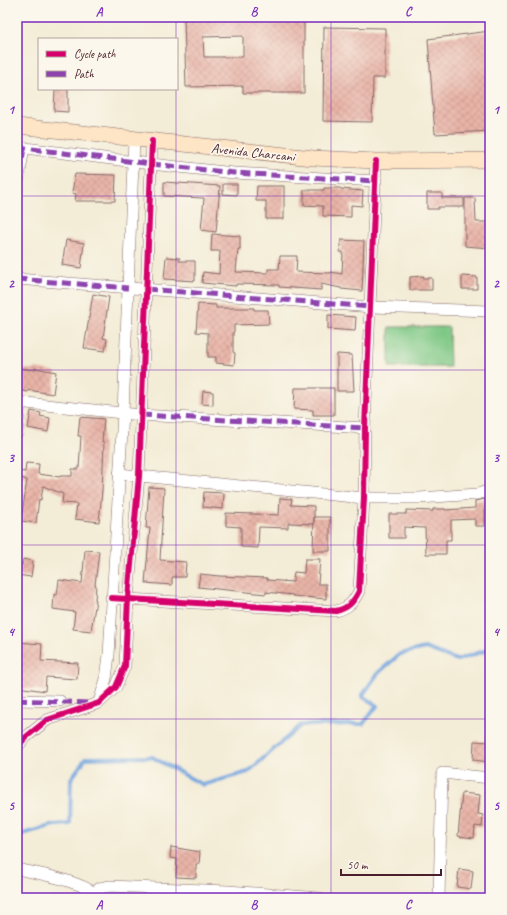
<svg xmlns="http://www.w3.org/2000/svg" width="507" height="915" viewBox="0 0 507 915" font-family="Caveat,sans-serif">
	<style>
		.grass { fill: #7ec885; stroke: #647458 }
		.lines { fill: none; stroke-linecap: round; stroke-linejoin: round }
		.stream { stroke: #73a4de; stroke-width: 4 }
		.building { fill: url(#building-cross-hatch); fill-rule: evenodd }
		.street-casing { stroke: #856767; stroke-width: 12 }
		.secondary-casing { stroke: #856767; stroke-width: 16 }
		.street { stroke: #fff; stroke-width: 11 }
		.secondary { stroke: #fee5c5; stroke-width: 15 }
		.quiet { stroke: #8e44ad; stroke-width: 5; stroke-dasharray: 10 5; stroke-linecap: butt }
		.cycleway-casing { stroke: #fbf7ec; stroke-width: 8 }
		.cycleway { stroke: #d6006c; stroke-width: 6 }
		.grid { fill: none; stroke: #7b2cbf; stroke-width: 1; stroke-opacity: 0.55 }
		.labels { text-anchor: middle; stroke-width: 3.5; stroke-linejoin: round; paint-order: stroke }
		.street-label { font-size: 14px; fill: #4a1f2b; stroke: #fbf7ec }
		.neatline { fill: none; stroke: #7b2cbf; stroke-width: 1.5 }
		.grid-label { font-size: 13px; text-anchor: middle; font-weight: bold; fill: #7b2cbf }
	</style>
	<defs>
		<pattern id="building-cross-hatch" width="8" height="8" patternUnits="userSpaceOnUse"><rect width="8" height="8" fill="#e9b4a7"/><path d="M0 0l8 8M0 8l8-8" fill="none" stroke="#c99a90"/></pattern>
	</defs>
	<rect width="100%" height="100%" fill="#fbf7ec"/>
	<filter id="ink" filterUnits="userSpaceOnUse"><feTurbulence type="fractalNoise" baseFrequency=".025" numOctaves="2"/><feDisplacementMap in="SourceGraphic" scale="8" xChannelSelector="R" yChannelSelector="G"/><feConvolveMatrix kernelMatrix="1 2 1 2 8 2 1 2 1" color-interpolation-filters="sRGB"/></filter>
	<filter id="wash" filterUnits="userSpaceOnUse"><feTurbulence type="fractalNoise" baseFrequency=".012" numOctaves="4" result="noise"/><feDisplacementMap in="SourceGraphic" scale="16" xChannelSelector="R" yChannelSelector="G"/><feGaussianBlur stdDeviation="0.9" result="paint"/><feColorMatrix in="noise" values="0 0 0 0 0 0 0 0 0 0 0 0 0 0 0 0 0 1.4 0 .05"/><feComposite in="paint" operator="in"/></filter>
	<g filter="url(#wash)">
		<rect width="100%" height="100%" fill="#f3ecd6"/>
		<polygon class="grass" points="389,327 449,327 450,367 389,367"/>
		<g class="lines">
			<polyline class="stream" points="17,834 19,835 54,825 70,824 71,779 86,758 152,757 203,785 248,772 301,725 363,724 377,706 362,696 378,673 400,654 425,648 457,660 490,649"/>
		</g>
		<g id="blocks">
			<g class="building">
				<path d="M184,17H304V93H243V86L186,87ZM243,36V57H204L203,37Z"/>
				<polygon points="324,27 385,28 385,78 373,78 372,122 323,121"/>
				<polygon points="490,31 490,131 435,134 428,39"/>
				<polygon points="68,89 68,112 54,111 55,90"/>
				<polygon points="75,174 116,175 115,201 75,201 76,194 72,193"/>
				<polygon points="164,182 220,186 216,232 201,230 204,198 164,196"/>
				<polygon points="223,184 237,184 237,195 223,194"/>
				<polygon points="257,186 284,186 284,219 266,219 266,201 256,201"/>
				<polygon points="324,188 340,188 341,189 363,191 362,206 351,205 351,217 323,216 323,206 304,205 304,190 324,190"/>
				<polygon points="427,193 442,193 442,198 464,198 464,207 438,207 438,209 427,209"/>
				<polygon points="465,198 475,198 476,222 490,222 490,248 465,246"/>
				<polygon points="212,234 240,236 240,249 238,249 236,272 268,273 268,269 279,269 280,256 297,256 296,272 331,273 331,272 342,274 343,252 340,252 341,240 364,241 362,291 341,289 341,288 321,284 321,290 279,287 279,285 236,284 236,286 202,283 203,272 219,274 220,251 211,251"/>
				<polygon points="66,240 84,243 81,268 62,265"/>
				<polygon points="166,257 180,258 179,261 195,261 195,281 164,279"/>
				<polygon points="424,276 423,278 432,278 432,290 410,290 410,277"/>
				<polygon points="462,276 477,277 477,289 462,289"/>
				<polygon points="93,294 109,297 103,338 107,339 105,351 84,348"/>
				<polygon points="198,304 216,305 216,308 254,308 254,310 268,310 269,324 234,325 234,332 233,332 233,352 235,353 234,365 216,363 216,357 208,357 208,333 196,332"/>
				<polygon points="328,315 356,317 355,331 328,329"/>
				<polygon points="337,354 352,355 354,391 337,391"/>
				<polygon points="17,368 35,370 35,368 56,372 53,394 28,390 28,392 17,390"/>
				<polygon points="295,388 334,388 334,415 313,415 313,410 294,409"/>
				<polygon points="203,391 213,392 213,405 202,404"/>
				<polygon points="31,411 41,413 40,416 50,418 48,432 28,428"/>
				<polygon points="80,417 104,419 102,442 104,442 102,491 99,522 75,519 77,504 62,503 63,494 43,486 41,500 39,499 36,523 21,521 27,480 17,476 17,471 25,472 26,463 39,464 38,474 60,477 60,476 72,476 72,469 79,469 81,436 78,436"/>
				<polygon points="149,487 164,488 160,560 186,562 185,577 172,577 172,585 145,583 150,528 146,528"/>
				<polygon points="204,492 224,493 223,509 203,507"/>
				<polygon points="280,498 292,499 291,505 314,506 314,524 288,523 288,528 259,527 258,548 241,547 241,527 226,526 226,513 279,515"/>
				<polygon points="485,499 485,526 475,526 475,519 451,520 451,540 446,540 446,554 426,554 425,528 404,527 404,538 389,538 389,514 406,514 406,510 433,511 433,509 445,509 445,510 475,508 475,501"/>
				<polygon points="314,517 330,517 330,551 313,551"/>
				<polygon points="85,550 99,551 95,585 96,585 95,600 96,600 91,631 73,629 75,612 53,609 54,594 57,595 59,580 82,583"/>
				<polygon points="23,559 33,561 31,577 17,575 17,564 22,565"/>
				<polygon points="305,559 320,559 318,584 326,584 326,599 293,596 293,595 266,592 266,594 198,587 200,574 219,576 267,578 267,580 293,582 294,572 304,573"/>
				<polygon points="17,642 42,644 41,661 78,663 77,679 46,677 45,691 17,687"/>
				<polygon points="474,741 490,742 490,762 473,760"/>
				<polygon points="462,793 480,795 478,814 483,815 482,827 475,826 474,838 458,836"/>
				<polygon points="171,847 200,852 199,864 196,864 196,878 176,877 177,859 170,858"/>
				<polygon points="459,869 473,871 471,889 457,887"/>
			</g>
		</g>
	</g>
	<g filter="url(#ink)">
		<use href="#blocks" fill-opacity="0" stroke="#856767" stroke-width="1"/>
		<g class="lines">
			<defs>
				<g id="street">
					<polyline points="17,147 151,164 234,173 376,181"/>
					<polyline points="17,188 24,148"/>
					<polyline points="17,279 371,307 490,311"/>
					<polyline points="17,402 141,415 365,428"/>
					<polyline points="17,433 20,403"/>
					<polyline points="119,474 364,498 419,498 478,494 490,490"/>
					<path d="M111,598L336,611C348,608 353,603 359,591L364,498L365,428L376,161"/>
					<polyline points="17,700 60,701"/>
					<polyline points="99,702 106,679 109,655 123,413 134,139"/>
					<polyline points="17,747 26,737 47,720 99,703 116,687 125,666 128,598 139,476 152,141"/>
					<path d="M17,869C39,874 84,881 99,897"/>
					<polyline points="94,892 100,888 110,886 228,891 320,898"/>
					<polyline points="439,898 442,773 490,778"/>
				</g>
				<polyline id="secondary" points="17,126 313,158 376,161 490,160"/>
			</defs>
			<use href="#street" class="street-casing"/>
			<use href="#secondary" class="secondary-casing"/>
			<use href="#street" class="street"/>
			<use href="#secondary" class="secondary"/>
			<g class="quiet">
				<polyline points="17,147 151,164 234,173 376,181"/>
				<polyline points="17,188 24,148"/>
				<polyline points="17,279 128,288"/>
				<polyline points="146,289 371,307"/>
				<polyline points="141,415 365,428"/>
				<polyline points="17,433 20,403"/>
				<polyline points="17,700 89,703"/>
			</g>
			<defs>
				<g id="cycleway">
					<path d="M111,598L336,611C348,608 353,603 359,591L364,498L365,428L376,161"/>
					<polyline points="17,747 26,737 47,720 99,703 116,687 125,666 128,598 139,476 152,141"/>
				</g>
			</defs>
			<use href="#cycleway" class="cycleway-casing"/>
			<use href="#cycleway" class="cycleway"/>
		</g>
	</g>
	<path class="grid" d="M176,17V39M331,17V898M176,89V898M17,196H490M17,370H490M17,545H490M17,719H490"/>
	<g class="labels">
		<g class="street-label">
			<text transform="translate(253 152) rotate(6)" y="5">Avenida Charcani</text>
		</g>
	</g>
	<rect width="507" height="915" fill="none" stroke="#fbf7ec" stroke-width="44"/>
	<rect x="38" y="38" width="140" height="52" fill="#fbf7ec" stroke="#b4a19f"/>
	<rect x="46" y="51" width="20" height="6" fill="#d6006c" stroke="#b4a19f"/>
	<text x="74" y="58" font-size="12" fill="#4a1f2b">Cycle path</text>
	<rect x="46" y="71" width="20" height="6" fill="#8e44ad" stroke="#b4a19f"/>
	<text x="74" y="78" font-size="12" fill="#4a1f2b">Path</text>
	<path d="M341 869v6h100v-6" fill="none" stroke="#4a1f2b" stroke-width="2"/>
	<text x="347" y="869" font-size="12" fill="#4a1f2b" stroke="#fbf7ec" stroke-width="3" paint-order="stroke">50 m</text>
	<rect x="22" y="22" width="463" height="871" class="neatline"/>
	<g class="grid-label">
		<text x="99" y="16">A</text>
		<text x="254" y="16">B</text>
		<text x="408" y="16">C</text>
		<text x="11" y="114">1</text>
		<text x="496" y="114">1</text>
		<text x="11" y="288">2</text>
		<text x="496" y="288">2</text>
		<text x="11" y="462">3</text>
		<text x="496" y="462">3</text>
		<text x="11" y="636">4</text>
		<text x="496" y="636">4</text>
		<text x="11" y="810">5</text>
		<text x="496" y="810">5</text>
		<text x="99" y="909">A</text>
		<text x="254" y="909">B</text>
		<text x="408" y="909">C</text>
	</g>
</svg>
